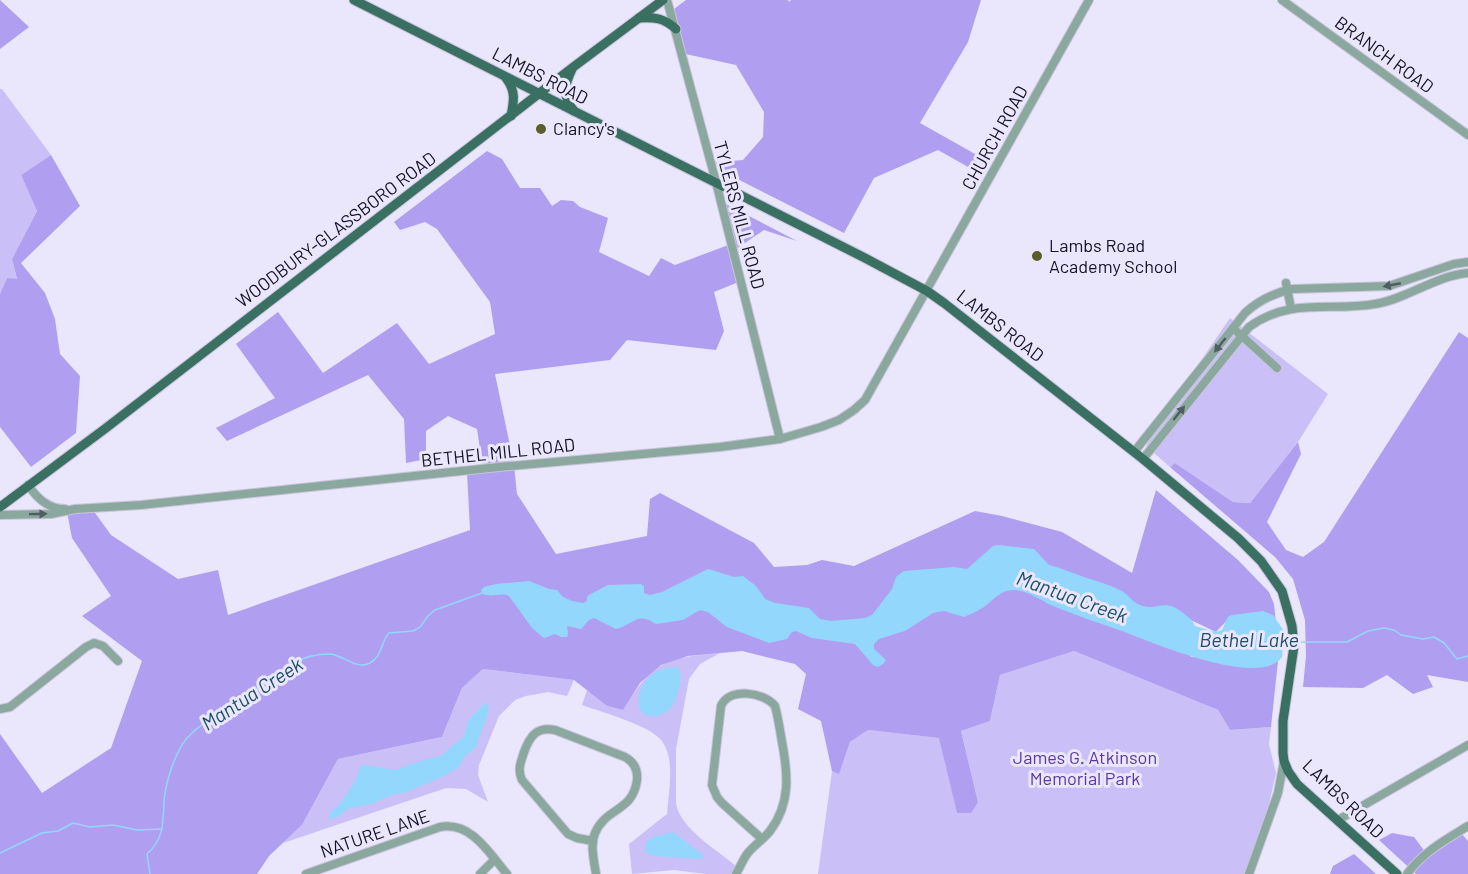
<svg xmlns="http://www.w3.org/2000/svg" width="1468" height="874" viewBox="0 0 1468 874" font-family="Barlow,sans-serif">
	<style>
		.green { fill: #cac0f7 }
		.forest { fill: #b09ff0 }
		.water { fill: #93d7fd }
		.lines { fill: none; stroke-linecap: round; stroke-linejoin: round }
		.stream { stroke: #93d7fd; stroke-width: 1.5 }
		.minor-casing { stroke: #c8c4da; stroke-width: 10 }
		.major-casing { stroke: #c8c4da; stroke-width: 11 }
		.minor { stroke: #8ba89e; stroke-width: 8 }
		.major { stroke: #397061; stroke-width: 9 }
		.oneway { fill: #505d62 }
		.poi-dot { fill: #5a5e2c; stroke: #eae6fc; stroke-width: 2 }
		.labels { text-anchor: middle; stroke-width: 6; stroke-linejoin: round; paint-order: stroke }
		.street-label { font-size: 18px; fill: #161225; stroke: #eae6fc }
		.poi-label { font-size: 18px; fill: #161225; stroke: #eae6fc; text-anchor: start }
		.park-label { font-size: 18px; fill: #5b35a8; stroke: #eae6fc }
		.water-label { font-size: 20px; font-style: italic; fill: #1a5069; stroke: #eae6fc }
	</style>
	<rect width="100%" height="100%" fill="#eae6fc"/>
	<g class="green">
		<polygon points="0,89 2,89 51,155 21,175 37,211 12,259 17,280 7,278 0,294"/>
		<polygon points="1230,318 1328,394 1298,442 1250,503 1233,502 1175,463 1170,467 1146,446 1166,412"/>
		<polygon points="1074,651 1218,710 1230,730 1271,727 1269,744 1276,773 1267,813 1246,874 818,874 832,771 839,773 850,742 868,730 940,738 957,813 978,802 961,731 990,721 1000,675"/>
		<path d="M720,653L700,664L689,679L676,749V804C681,829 717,850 736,866L732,874H705L674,870L632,874L629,844L667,814C668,799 671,783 670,768C670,759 667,748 662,741C650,725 601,712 582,705L587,690L607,706L623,710C653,662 664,658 720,653Z"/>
		<polygon points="483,669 574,680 567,696 548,692 526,696 515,700 499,716 479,765 478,775 488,802 466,789 446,788 283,843 302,825 338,759 442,737 462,688"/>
	</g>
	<g class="forest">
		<polygon points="0,0 29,27 0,49"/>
		<polygon points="686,0 788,0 789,2 791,0 981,0 968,42 920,123 984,159 977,172 938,150 874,178 844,233 710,165 710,163 743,160 763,137 764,112 736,65 681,53 670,12"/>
		<polygon points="487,151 502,159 520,188 540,188 552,206 561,200 573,201 580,207 608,218 599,252 649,276 661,258 675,265 731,244 720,201 797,241 764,230 733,251 741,281 714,292 724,331 716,350 627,340 610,360 495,374 514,465 517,494 556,554 647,536 650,499 660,493 754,543 774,567 807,565 822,560 854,566 975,511 1002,516 1062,532 1132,573 1156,490 1238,560 1269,592 1274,604 1276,624 1232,615 1216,632 1161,606 1191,657 1278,661 1271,727 1230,730 1218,710 1074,651 1000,675 990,721 961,731 978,802 971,813 957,813 939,738 868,730 850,742 839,774 832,771 821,721 798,709 806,674 795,664 742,651 688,656 661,665 640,683 623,710 607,706 574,680 483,669 462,688 442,737 338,759 302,825 269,856 257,874 0,874 0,734 42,793 111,748 142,661 82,616 111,596 72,538 67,512 93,510 111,535 178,579 218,570 228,615 470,530 467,472 483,469 477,429 448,416 426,431 426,459 406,463 404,419 368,375 227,441 216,428 275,398 236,344 278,312 323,373 397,323 429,364 495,334 490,302 437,229 425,222 400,230 394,222"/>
		<polygon points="51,155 80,206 21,263 45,293 55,319 60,354 80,376 76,433 31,467 0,427 0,294 7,278 17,279 12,259 37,211 21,175"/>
		<polygon points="1459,332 1468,338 1468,682 1427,675 1433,687 1413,694 1387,675 1363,688 1303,687 1306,656 1305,620 1293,579 1275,557 1170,467 1175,463 1233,502 1250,503 1298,442 1301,454 1267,522 1286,550 1303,557 1324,542"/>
		<polygon points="1460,832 1468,841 1468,874 1416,874 1379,840 1392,833 1414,837 1426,853"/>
		<polygon points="1354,854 1376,874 1330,874 1333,866"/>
	</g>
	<g class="water">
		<path d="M998,545L1034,549L1049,565C1061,568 1072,573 1084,577C1096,581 1108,584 1120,590C1127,593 1131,601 1138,604C1156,613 1163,597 1182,612C1188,617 1192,619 1195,626L1216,632L1222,630L1228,617L1232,615L1263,611L1273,615L1284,631L1282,657C1260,689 1151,642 1122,631C1099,623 1075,615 1053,606C1041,601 1029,591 1015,590C1002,589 994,599 984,607C978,611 971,614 964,617L944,611L933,613L905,631L879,639L874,644V649L886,660L883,664L878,667L873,665L855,644L812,638L796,631L792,632L787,639L769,643L727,627L708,612L700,610L683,620L656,624C636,611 635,624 616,629L594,618L589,620L581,629L567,626L568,634L567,637H561L555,634L544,638L532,628L509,596C501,592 492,598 483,594L481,590L484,587L496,584L529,581L549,589L557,590L563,597L572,601L583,603L587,601V597L589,595L608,585L641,584L644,586V593L650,595L662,592L708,569L734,577L743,576L756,586L765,599L775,603L809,608L820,619L831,621L865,618L872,615L892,589L896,577L904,571L954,567L967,569L993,546Z"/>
		<path d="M675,667L679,669C684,679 678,691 675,701C671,712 651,724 641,711C638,707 639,702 639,697C642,679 657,667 675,667Z"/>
		<polygon points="485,703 488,704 488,713 476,747 466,755 458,768 442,777 404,793 394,794 372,804 347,809 338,817 329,819 331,811 339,805 355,781 361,766 364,765 396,770 420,761 441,756 464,736 469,719"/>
		<polygon points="673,832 703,855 704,858 701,859 655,856 645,852 646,842 653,837"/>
	</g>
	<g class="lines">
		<g class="stream">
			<polyline points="1283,642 1289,642"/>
			<polyline points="1298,642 1347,642 1368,631 1384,628 1394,630 1401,635 1423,639 1434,637 1444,643 1457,659 1468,656"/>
			<polyline points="0,853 42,833 58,831 73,823 90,827 113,825 137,830 162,829"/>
			<path d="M150,874L147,854C164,839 163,823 164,801C166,781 176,747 191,734C197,727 205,723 213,718C219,713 224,707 230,703C238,698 247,695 255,691C276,678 292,658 317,655C322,654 327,654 331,654C344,656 357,670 370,663C382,657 381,641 389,633L413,631L420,627L428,616L435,610L482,593"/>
		</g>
		<defs>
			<g id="minor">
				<polyline points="667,0 716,182 780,439"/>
				<polyline points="1282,0 1468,135"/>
				<polyline points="1286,283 1291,308"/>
				<polyline points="1233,328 1277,368"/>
				<path d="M1134,452L1245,313C1259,300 1274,293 1292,289L1389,286L1454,264L1468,262"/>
				<path d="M1143,459L1249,327C1290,297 1330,312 1375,304C1407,299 1435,276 1468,273"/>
				<path d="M28,485C37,498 48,509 65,509"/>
				<polyline points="0,515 51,514 75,509 141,505 499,467 720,447 780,439 821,427 839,420 854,410 865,400 1089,0"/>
				<polyline points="0,709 10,707 86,647 94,643 103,646 118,661"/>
				<polyline points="1338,820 1468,745"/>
				<path d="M593,841L577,838L568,834L522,780C517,769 521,762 524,752C530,736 537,726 555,730L625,757C634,762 638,769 637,780C633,812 606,807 595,833C590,845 594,861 596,874"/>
				<path d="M306,874L440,827C471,821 489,853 507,874"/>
				<polyline points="480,874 494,860"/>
				<path d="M736,874C740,867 743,860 747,854C754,845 764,839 770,831C791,803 788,774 782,742C780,730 778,717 775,706C764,692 729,687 721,706L712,785L717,797L722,803L762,839"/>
				<polyline points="1249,874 1278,793 1284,761"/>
				<path d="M1407,874C1423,852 1445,840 1468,826"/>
			</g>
			<g id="major">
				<polyline points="354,0 865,258 927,291 944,303 1143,459 1238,538 1261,561 1282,591 1292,626 1294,646 1283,721 1283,753 1284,761 1288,771 1297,784 1397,874"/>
				<path d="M639,18C655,17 664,18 676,29"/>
				<path d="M572,69C564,86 562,95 574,111"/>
				<path d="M506,78C516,91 514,101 511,116"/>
				<polyline points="0,507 106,428 572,68 663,0"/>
			</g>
		</defs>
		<use href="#minor" class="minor-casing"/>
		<use href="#major" class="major-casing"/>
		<use href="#minor" class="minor"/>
		<use href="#major" class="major"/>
	</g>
	<defs><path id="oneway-solid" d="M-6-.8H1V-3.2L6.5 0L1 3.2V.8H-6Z" transform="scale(1.5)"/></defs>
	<g class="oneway">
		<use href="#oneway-solid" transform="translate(1392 285) rotate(169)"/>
		<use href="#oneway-solid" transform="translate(1220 345) rotate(128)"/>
		<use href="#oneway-solid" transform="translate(1179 413) rotate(-51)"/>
		<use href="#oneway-solid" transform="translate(38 514) rotate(-1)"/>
	</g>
	<g class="poi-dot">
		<circle cx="541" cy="129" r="6"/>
		<circle cx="1037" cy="256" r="6"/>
	</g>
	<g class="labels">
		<g class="street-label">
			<text transform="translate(1384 55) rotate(36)" y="6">BRANCH ROAD</text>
			<text transform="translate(540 76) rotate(27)" y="6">LAMBS ROAD</text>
			<text transform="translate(995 138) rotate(-61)" y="6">CHURCH ROAD</text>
			<text transform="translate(739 215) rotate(75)" y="6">TYLERS MILL ROAD</text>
			<text transform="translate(336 230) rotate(-37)" y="6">WOODBURY-GLASSBORO ROAD</text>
			<text transform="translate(1000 326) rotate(38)" y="6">LAMBS ROAD</text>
			<text transform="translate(498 453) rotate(-6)" y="6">BETHEL MILL ROAD</text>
			<text transform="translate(1343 799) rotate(44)" y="6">LAMBS ROAD</text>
			<text transform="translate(375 834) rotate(-19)" y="6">NATURE LANE</text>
		</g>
		<g class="poi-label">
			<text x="553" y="135">Clancy's</text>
			<text x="1049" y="252">Lambs Road<tspan x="1049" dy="21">Academy School</tspan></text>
		</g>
		<g class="park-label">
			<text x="1085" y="764">James G. Atkinson<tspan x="1085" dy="21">Memorial Park</tspan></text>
		</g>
		<g class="water-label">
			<text transform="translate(1072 597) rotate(20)" y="7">Mantua Creek</text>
			<text x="1249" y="647">Bethel Lake</text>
			<text transform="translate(252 694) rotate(-33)" y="7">Mantua Creek</text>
		</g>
	</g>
</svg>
